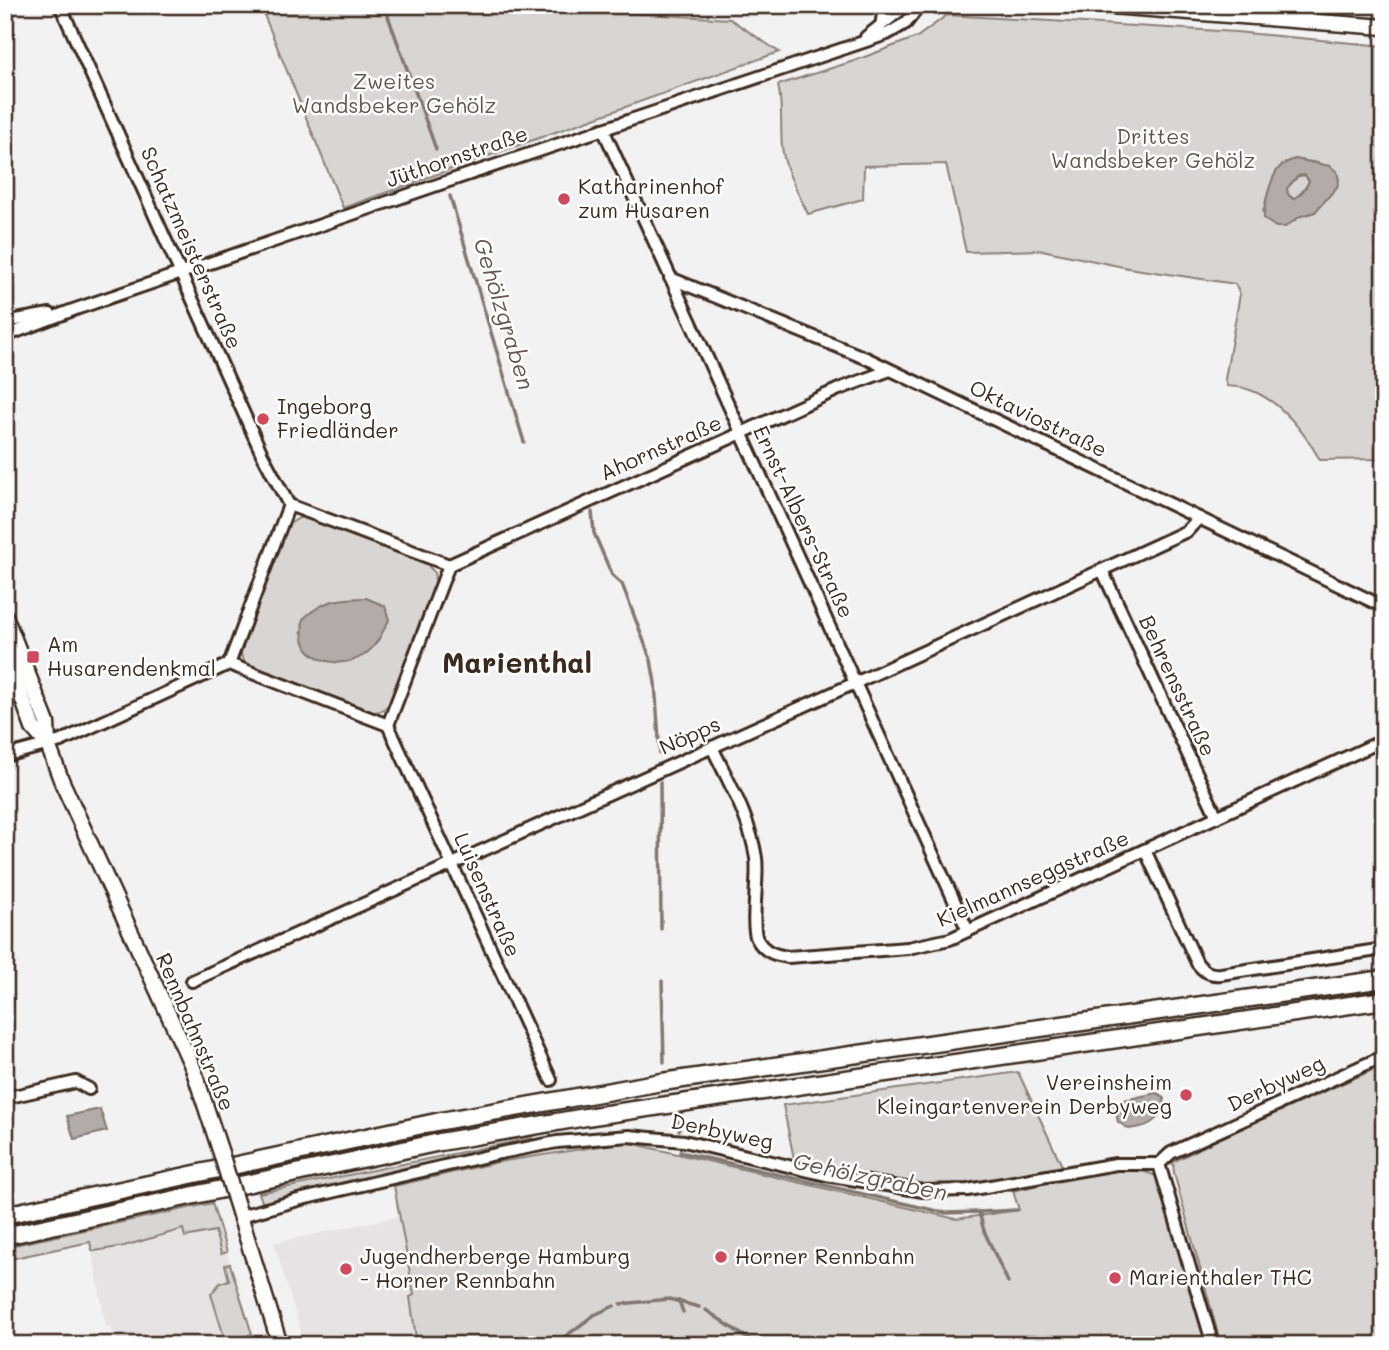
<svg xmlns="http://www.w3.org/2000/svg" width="1389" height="1350" viewBox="0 0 1389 1350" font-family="Mali,sans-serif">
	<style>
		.built { fill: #e6e3e2 }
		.green { fill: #d8d5d2; stroke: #8a8078; stroke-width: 2; fill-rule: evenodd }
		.water { fill: #b2aba7; stroke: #827770; stroke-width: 2; fill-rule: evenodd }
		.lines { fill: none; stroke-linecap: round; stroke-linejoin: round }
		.stream { stroke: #827770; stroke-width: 3.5 }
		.minor-casing { stroke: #3b2a1e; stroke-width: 16 }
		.major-casing { stroke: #3b2a1e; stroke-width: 19 }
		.highway-casing { stroke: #3b2a1e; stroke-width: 21 }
		.minor { stroke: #fff; stroke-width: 10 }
		.major { stroke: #fff; stroke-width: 14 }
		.highway { stroke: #fff; stroke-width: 16 }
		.major-bridge-casing { stroke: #3b2a1e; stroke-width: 19; stroke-linecap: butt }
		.major-bridge { stroke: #fff; stroke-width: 14 }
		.poi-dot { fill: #d1495b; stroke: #fff; stroke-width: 2.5 }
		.labels { text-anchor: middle; stroke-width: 5; stroke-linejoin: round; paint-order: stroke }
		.park-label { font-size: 21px; fill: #62554b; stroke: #fff }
		.street-label { font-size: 21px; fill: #3b2a1e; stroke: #fff }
		.poi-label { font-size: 21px; fill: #3b2a1e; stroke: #fff; text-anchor: start }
		.water-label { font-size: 23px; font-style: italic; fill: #65574e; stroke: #fff }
		.district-label { font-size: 28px; font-weight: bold; fill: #3b2a1e; stroke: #fff }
	</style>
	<rect width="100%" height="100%" fill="#f3f2f2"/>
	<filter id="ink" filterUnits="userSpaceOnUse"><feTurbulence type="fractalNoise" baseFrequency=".0143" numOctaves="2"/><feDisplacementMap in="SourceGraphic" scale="14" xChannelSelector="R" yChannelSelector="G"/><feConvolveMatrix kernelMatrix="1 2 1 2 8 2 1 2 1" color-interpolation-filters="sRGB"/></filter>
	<g filter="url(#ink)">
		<g class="built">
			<polygon points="400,1216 414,1295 410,1297 417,1345 305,1345 274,1243"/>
			<polygon points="217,1220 252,1334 219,1345 117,1345 111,1326 106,1327 92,1250"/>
		</g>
		<g class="green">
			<polygon points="260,5 589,5 596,11 730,19 779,52 343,208"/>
			<path d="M947,15L1236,32L1384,46V459L1320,460C1304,432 1281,401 1250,390C1243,387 1235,387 1227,386L1225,379L1240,294L1235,284L1128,268L1042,250L966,252L946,164L864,166L863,199L808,214C798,192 784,170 782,146C780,125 783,106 778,85L854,61L917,37ZM1295,159C1311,163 1334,161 1339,180L1315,212L1301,216L1263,212C1270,189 1270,168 1295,159Z"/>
			<path d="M1305,175L1309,182C1305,190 1302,195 1293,199L1287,194V188L1298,176Z"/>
			<path d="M299,518H309L424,561L434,572L436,587L393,701L381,711L366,713L248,667L242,658L240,649L286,526ZM378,603L379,639L362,656L302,632Z"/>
			<polygon points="1384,1065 1384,1345 1221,1345 1174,1173 1173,1162 1220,1138"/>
			<polygon points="1018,1072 1064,1170 967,1186 914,1187 795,1164 783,1105"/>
			<polygon points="532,1138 535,1142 264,1207 259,1193"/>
			<path d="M626,1142L956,1219L1019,1210L1013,1191C1045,1184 1123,1162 1151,1174C1158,1176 1160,1180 1162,1186L1207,1345H417L410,1297L414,1295L394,1186L498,1162Z"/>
			<polygon points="153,1190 154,1196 5,1228 5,1223"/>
			<polygon points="212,1203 227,1252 221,1254 215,1231 185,1237 183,1229 124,1246 95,1251 92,1250 90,1242 5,1260 5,1247"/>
			<polygon points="230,1264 252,1334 226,1343 211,1294 220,1283 229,1280 225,1265"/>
		</g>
		<g class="water">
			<path d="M1295,159L1330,166L1337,172L1339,180L1337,187L1315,212L1301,216L1285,227H1276L1264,219C1263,208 1271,176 1279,168C1283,163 1289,161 1295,159ZM1305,175L1309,181C1305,190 1301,195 1293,199L1288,194L1287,188L1298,176Z"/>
			<path d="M366,598L385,606L389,620C382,633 376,647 364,655C347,666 322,665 308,650C301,642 302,628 303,619C325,599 337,599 366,598Z"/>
			<path d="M1156,1093C1173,1098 1161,1116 1151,1123C1145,1127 1136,1128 1129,1129L1118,1122L1114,1104L1124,1100Z"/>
			<polygon points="100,1109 107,1131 74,1139 67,1116"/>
		</g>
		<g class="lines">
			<g class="stream">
				<polyline points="384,5 436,149"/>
				<polyline points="450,196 524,442"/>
				<polyline points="592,512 594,533 612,575 622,584 651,660 655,683 660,754"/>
				<polyline points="660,782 661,929"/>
				<polyline points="662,981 664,1062"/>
				<polyline points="677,1119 679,1130"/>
				<polyline points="680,1152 946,1213 979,1212 984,1231 1008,1282"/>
				<polyline points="979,1212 1017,1210"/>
				<polyline points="679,1301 683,1312"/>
				<polyline points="621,1304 669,1299 699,1307"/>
				<polyline points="706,1310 757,1345"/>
				<polyline points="558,1342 594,1315 614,1306"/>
			</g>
			<defs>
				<g id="minor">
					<polyline points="60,5 262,454 289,505"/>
					<polyline points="881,5 883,14 881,26"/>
					<polyline points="866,37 907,5"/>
					<polyline points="603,129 968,931"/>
					<polyline points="670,278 868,359 1384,607"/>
					<polyline points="5,322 50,314"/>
					<polyline points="5,336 73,310 440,184 887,34 906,23 920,5"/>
					<polyline points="449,565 839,389 890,370"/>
					<polyline points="1102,570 1217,817"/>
					<polyline points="229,664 388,725 449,565"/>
					<polyline points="229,664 289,505 449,565"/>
					<polyline points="388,725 551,1080"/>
					<path d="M712,747C729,783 750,818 756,858C759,879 750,925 757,939C764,952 775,955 788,957L908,948L950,939L1384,740"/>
					<polyline points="5,756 61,741 229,664"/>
					<path d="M1145,850L1197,963C1204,972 1210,975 1221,974L1384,949"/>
					<polyline points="192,981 855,683 1187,531 1199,518"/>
					<polyline points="5,1098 76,1082 89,1089"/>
					<polyline points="1159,1164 1213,1345"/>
					<polyline points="241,1216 298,1200 500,1153 557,1142 629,1136 684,1141 826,1175 923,1191 968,1190 1116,1164 1159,1164 1171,1153 1384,1056"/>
				</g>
				<g id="major">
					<polyline points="1098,5 1384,27"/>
					<polyline points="5,616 47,723 48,745 62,782 193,1068 221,1153"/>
					<polyline points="5,650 33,728 48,745"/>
					<polyline points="235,1199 280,1345"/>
				</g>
				<g id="highway">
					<polyline points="5,1215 441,1121 662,1082 1384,979"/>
					<polyline points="5,1236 440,1142 586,1117 1384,1000"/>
				</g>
			</defs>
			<use href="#minor" class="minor-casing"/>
			<use href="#major" class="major-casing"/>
			<use href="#highway" class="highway-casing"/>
			<use href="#minor" class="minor"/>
			<use href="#major" class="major"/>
			<use href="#highway" class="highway"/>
			<defs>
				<polyline id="major-bridge" points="221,1153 235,1199"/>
			</defs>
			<use href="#major-bridge" class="major-bridge-casing"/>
			<use href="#major-bridge" class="major-bridge"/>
		</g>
	</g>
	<g class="poi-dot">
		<circle cx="564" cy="199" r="7"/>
		<circle cx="263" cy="419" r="7"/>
		<rect x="26" y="650" width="14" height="14" rx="3.5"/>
		<circle cx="1186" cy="1095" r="7"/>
		<circle cx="721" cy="1257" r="7"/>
		<circle cx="346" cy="1269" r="7"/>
		<circle cx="1115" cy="1278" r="7"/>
	</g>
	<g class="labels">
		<g class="park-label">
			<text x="394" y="89">Zweites<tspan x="394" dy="24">Wandsbeker Gehölz</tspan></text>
			<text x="1153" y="144">Drittes<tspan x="1153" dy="24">Wandsbeker Gehölz</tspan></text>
		</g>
		<g class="street-label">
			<text transform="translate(457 157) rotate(-19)" y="7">Jüthornstraße</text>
			<text transform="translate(191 248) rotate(66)" y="7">Schatzmeisterstraße</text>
			<text transform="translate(1038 419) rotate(26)" y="7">Oktaviostraße</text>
			<text transform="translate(661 448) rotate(-24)" y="7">Ahornstraße</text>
			<text transform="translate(803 522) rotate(65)" y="7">Ernst-Albers-Straße</text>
			<text transform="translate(1177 686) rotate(65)" y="7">Behrensstraße</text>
			<text transform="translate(690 736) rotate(-24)" y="7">Nöpps</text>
			<text transform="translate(1033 879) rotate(-24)" y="7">Kielmannseggstraße</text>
			<text transform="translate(487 895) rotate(66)" y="7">Luisenstraße</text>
			<text transform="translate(195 1032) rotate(67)" y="7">Rennbahnstraße</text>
			<text transform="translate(1276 1084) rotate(-25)" y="7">Derbyweg</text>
			<text transform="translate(722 1132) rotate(12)" y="7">Derbyweg</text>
		</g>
		<g class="poi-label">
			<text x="578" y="194">Katharinenhof<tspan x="578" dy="24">zum Husaren</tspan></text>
			<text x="277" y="414">Ingeborg<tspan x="277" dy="24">Friedländer</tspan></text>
			<text x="47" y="652">Am<tspan x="47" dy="24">Husarendenkmal</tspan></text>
			<text x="1172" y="1090" text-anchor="end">Vereinsheim<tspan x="1172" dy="24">Kleingartenverein Derbyweg</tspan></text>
			<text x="360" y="1264">Jugendherberge Hamburg<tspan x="360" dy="24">- Horner Rennbahn</tspan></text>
			<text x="735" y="1264">Horner Rennbahn</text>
			<text x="1129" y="1285">Marienthaler THC</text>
		</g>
		<g class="water-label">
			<text transform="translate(504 314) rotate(73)" y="8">Gehölzgraben</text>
			<text transform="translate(870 1177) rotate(12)" y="8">Gehölzgraben</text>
		</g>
		<g class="district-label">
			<text x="517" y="673">Marienthal</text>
		</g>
	</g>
	<rect width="1389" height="1350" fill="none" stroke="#fff" stroke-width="28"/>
	<rect x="14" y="14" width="1361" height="1322" fill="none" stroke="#3b2a1e" stroke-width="2.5" filter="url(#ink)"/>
</svg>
